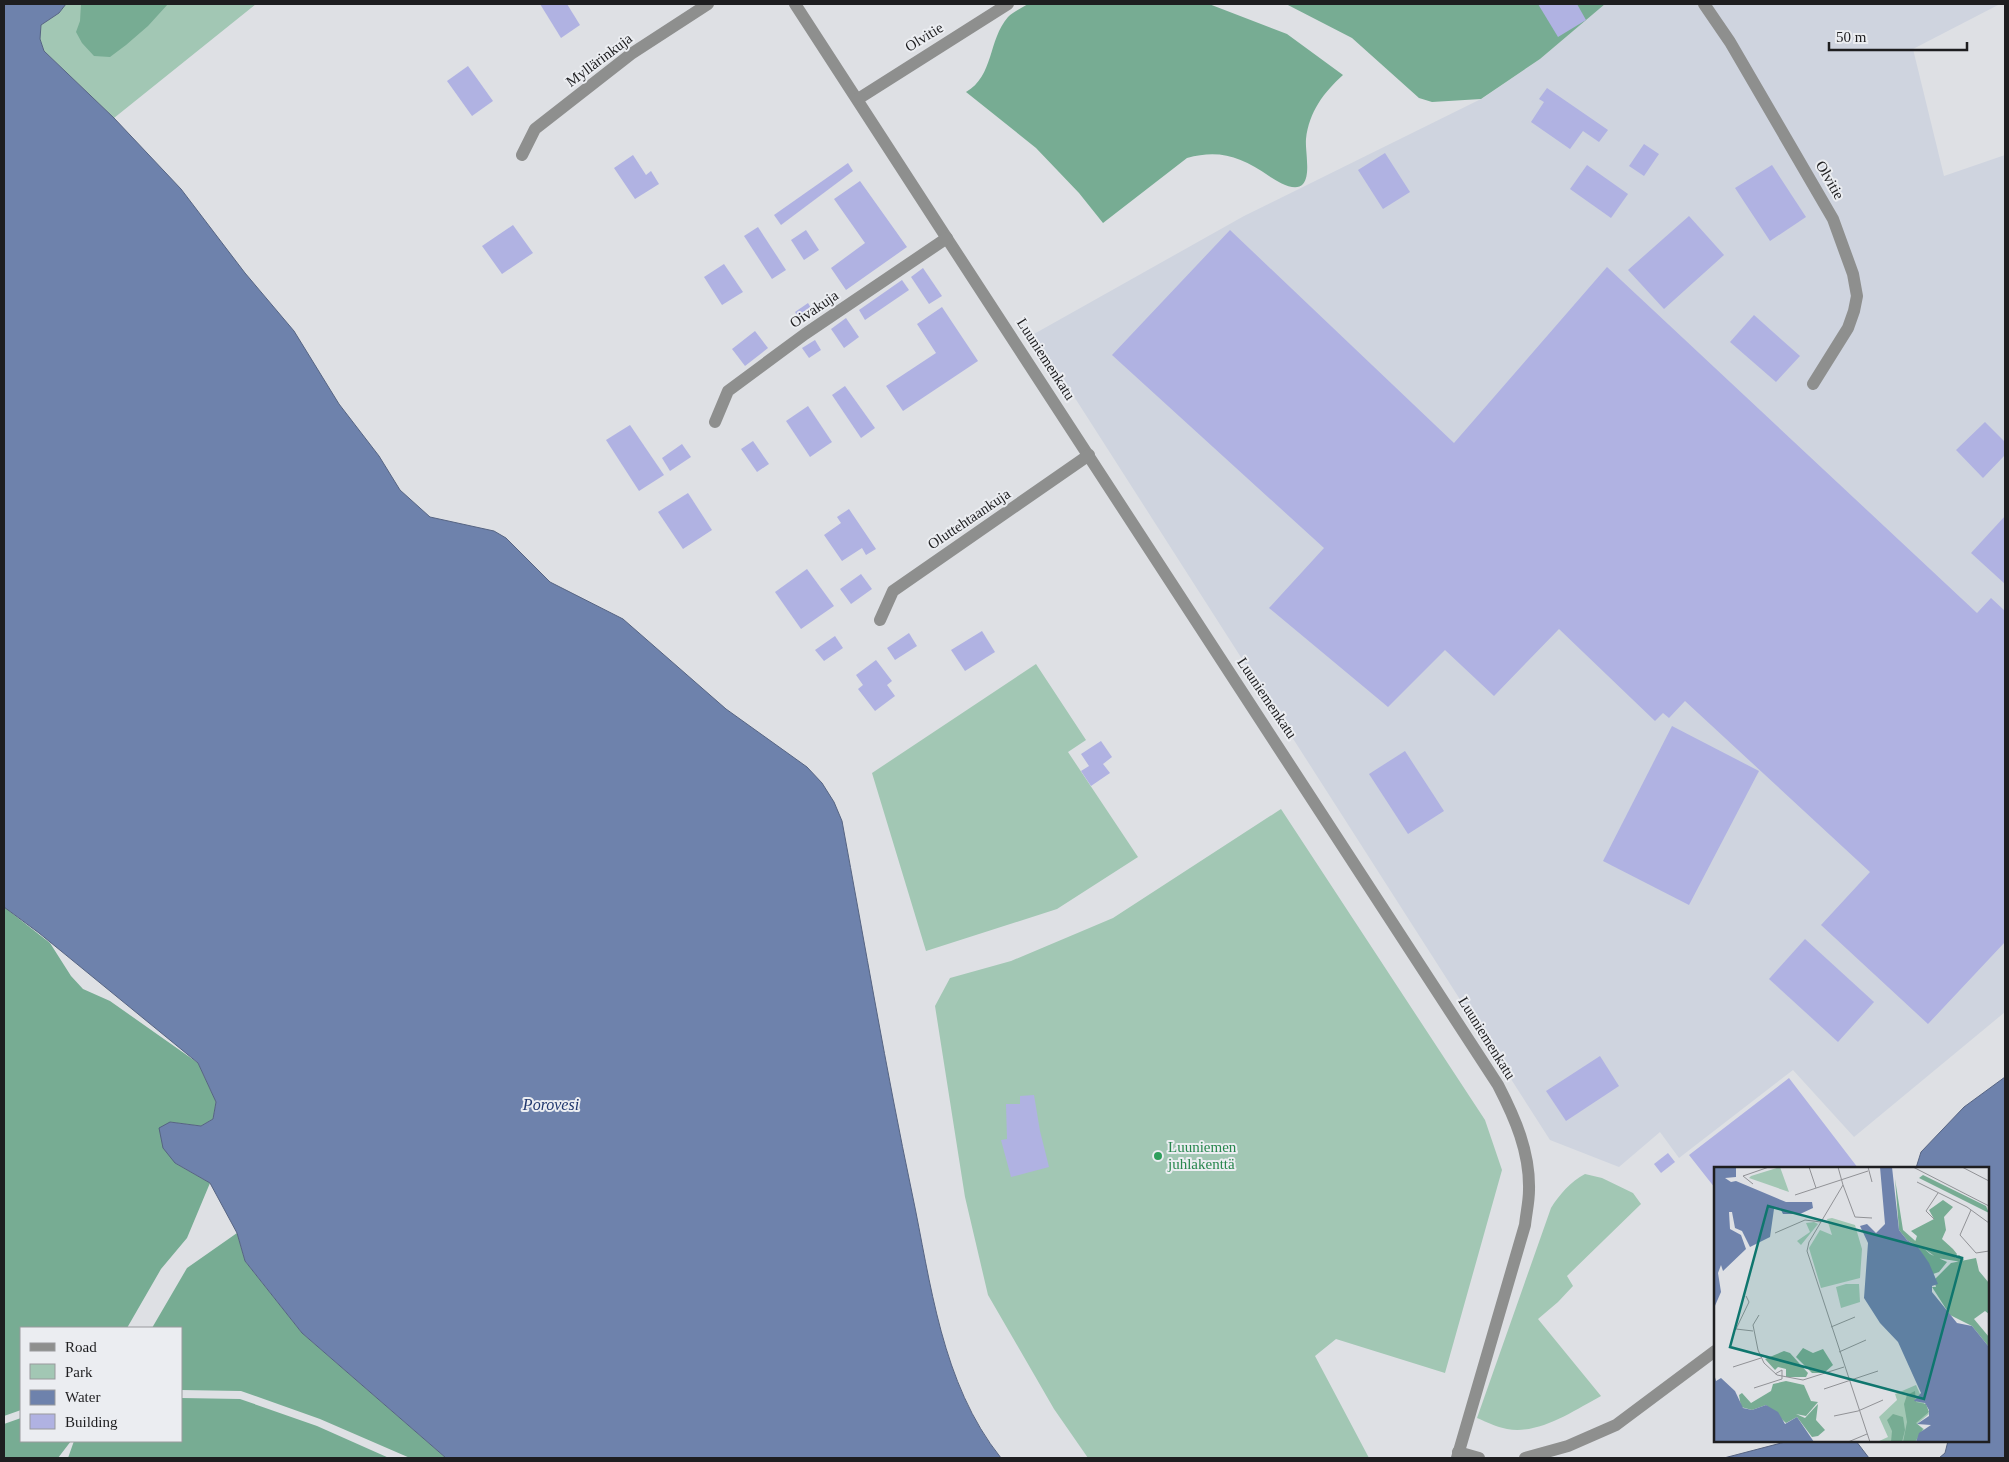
<svg xmlns="http://www.w3.org/2000/svg" width="2009" height="1462" viewBox="0 0 2009 1462" font-family="Georgia,serif">
	<style>
		.built { fill: #cfd4df }
		.green { fill: #a2c7b4 }
		.forest { fill: #77ac93 }
		.water { fill: #6e82ac; stroke: #566482 }
		.building { fill: #b0b2e2 }
		.lines { fill: none; stroke-linecap: round; stroke-linejoin: round }
		.street { stroke: #8e8f8e; stroke-width: 12 }
		.leisure-dot { fill: #2e9e5b; stroke: #ebedf1; stroke-width: 2 }
		.labels { text-anchor: middle; stroke-width: 4; stroke-linejoin: round; paint-order: stroke }
		.street-label { font-size: 15px; fill: #1e1e20; stroke: #ebedf1 }
		.leisure-label { font-size: 15px; fill: #27864d; stroke: #ebedf1; text-anchor: start }
		.water-label { font-size: 16px; font-style: italic; fill: #21386e; stroke: #ebedf1 }
		.inset-road { fill: none; stroke: #919296; stroke-width: 1 }
		.view { fill: #0f766e; fill-opacity: 0.15; stroke: #0f766e; stroke-width: 2.5 }
		.inset-edge { fill: none; stroke: #1e1e20; stroke-width: 2.5 }
	</style>
	<rect width="100%" height="100%" fill="#dee0e4"/>
	<polygon class="built" points="1605,4 2000,4 1913,49 1944,176 2005,155 2005,1012 1854,1137 1793,1070 1679,1158 1660,1132 1619,1167 1550,1140 1034,334 1244,216 1483,98 1540,59"/>
	<g class="green">
		<polygon points="66,4 256,4 114,118 44,51 40,39 41,25 59,13"/>
		<polygon points="1036,664 1086,740 1068,752 1138,857 1057,909 926,951 872,773"/>
		<polygon points="1281,809 1485,1120 1502,1170 1445,1373 1336,1339 1315,1356 1369,1458 1088,1458 1054,1409 988,1295 965,1197 935,1006 950,978 1011,961 1113,918"/>
		<path d="M1585,1174L1602,1178L1633,1193L1641,1204L1567,1276L1573,1286L1558,1302L1538,1319L1601,1396C1573,1411 1539,1435 1507,1429C1496,1427 1487,1422 1477,1418L1551,1208C1559,1195 1571,1181 1585,1174Z"/>
	</g>
	<g class="forest">
		<polygon points="81,4 168,4 148,26 126,45 110,57 94,56 82,43 76,32 80,21"/>
		<path d="M1028,4H1209L1287,34L1343,75C1324,92 1309,112 1306,139C1305,150 1311,175 1303,184C1295,193 1277,181 1269,176C1241,157 1220,149 1187,158L1103,223L1079,193L1036,148L966,92C994,76 988,40 1008,17C1013,12 1021,8 1028,4Z"/>
		<polygon points="1286,4 1605,4 1540,59 1481,99 1432,102 1419,98 1352,38"/>
		<polygon points="4,907 50,943 71,976 83,989 110,1001 198,1063 216,1102 213,1119 201,1126 170,1122 175,1163 210,1183 187,1238 161,1269 127,1328 21,1328 21,1410 4,1416"/>
		<polygon points="237,1233 245,1261 302,1333 446,1458 410,1458 320,1419 241,1391 181,1390 181,1328 152,1328 187,1268"/>
		<polygon points="181,1398 240,1399 317,1426 389,1458 68,1458 74,1441 181,1441"/>
		<polygon points="21,1418 21,1441 71,1441 58,1458 4,1458 4,1424"/>
	</g>
	<g class="water">
		<path d="M4,4H66L59,13L41,25L40,39L44,51L114,118L181,189L245,273L294,331L339,404L379,456L400,490L430,517L494,531L506,538L550,582L623,619L726,709L807,767L822,783L834,802L842,821C865,945 886,1069 912,1193C931,1283 941,1383 1001,1458H446L302,1333L245,1261L237,1233L210,1183L175,1163L163,1148L159,1128L170,1122L201,1126L213,1119L216,1102L198,1063L39,933L4,907Z"/>
		<polygon points="2005,1077 2005,1458 1939,1458 1945,1453 1948,1441 1988,1441 1988,1168 1916,1168 1921,1152 1964,1107"/>
		<polygon points="1789,1441 1856,1441 1869,1458 1724,1458"/>
	</g>
	<g class="building">
		<polygon points="540,4 567,4 580,25 561,38"/>
		<polygon points="1538,4 1577,4 1586,20 1558,37"/>
		<polygon points="468,66 493,101 472,116 447,81"/>
		<polygon points="1547,88 1608,130 1599,142 1583,131 1570,149 1531,122 1544,102 1539,99"/>
		<polygon points="1644,144 1659,154 1644,176 1629,166"/>
		<polygon points="1385,153 1410,192 1383,209 1358,170"/>
		<polygon points="633,155 646,175 651,171 659,184 635,199 614,168"/>
		<polygon points="848,163 853,171 781,225 774,215"/>
		<polygon points="1587,165 1628,194 1611,218 1570,189"/>
		<polygon points="1772,165 1806,217 1770,241 1735,188"/>
		<polygon points="860,181 907,247 846,290 831,268 865,243 834,199"/>
		<polygon points="1689,216 1724,255 1664,309 1628,270"/>
		<polygon points="513,225 533,253 502,274 482,246"/>
		<polygon points="758,227 786,270 772,279 744,236"/>
		<polygon points="806,230 819,250 804,260 791,240"/>
		<polygon points="1230,230 1454,443 1607,267 1977,613 1991,598 2005,611 2005,942 1928,1024 1821,925 1870,872 1685,701 1669,718 1663,713 1655,721 1559,629 1494,696 1445,650 1388,707 1269,608 1324,548 1112,355"/>
		<polygon points="724,264 743,292 722,305 704,277"/>
		<polygon points="923,268 942,296 929,304 911,277"/>
		<polygon points="902,280 909,290 865,320 859,310"/>
		<polygon points="808,303 814,313 802,322 795,312"/>
		<polygon points="942,307 978,361 903,411 886,386 936,353 917,324"/>
		<polygon points="1754,315 1800,356 1776,382 1730,342"/>
		<polygon points="846,318 859,337 844,348 831,329"/>
		<polygon points="755,331 768,348 745,366 732,349"/>
		<polygon points="815,340 821,350 809,358 802,348"/>
		<polygon points="845,386 875,428 861,438 832,395"/>
		<polygon points="808,406 832,442 810,457 786,421"/>
		<polygon points="1985,422 2005,442 2005,455 1983,478 1956,450"/>
		<polygon points="630,425 664,475 639,491 606,440"/>
		<polygon points="753,441 769,464 757,472 741,449"/>
		<polygon points="682,444 691,457 670,471 662,458"/>
		<polygon points="688,493 712,530 683,549 658,512"/>
		<polygon points="849,509 876,549 866,555 862,548 842,561 824,535 841,523 837,517"/>
		<polygon points="2005,516 2005,584 1971,553"/>
		<polygon points="807,569 834,606 801,629 775,592"/>
		<polygon points="861,574 872,589 851,604 840,589"/>
		<polygon points="982,631 995,652 965,671 951,650"/>
		<polygon points="909,633 917,646 895,660 887,648"/>
		<polygon points="835,636 843,648 824,661 815,650"/>
		<polygon points="876,660 892,681 887,685 895,696 875,711 858,689 863,685 856,675"/>
		<polygon points="1672,726 1759,771 1689,905 1603,861"/>
		<polygon points="1101,741 1112,757 1103,764 1110,773 1091,786 1081,771 1089,766 1081,754"/>
		<polygon points="1405,751 1444,811 1408,834 1369,774"/>
		<polygon points="1805,939 1874,1002 1838,1042 1769,979"/>
		<polygon points="1600,1056 1619,1086 1566,1121 1546,1091"/>
		<polygon points="1789,1078 1858,1168 1715,1168 1715,1188 1689,1155"/>
		<polygon points="1034,1095 1040,1131 1049,1167 1011,1177 1001,1140 1007,1139 1006,1104 1020,1104 1020,1096"/>
		<polygon points="1668,1153 1675,1162 1661,1173 1654,1164"/>
	</g>
	<g class="lines">
		<g class="street">
			<path d="M795,4C1028,365 1265,723 1498,1085C1515,1118 1530,1152 1529,1190C1529,1202 1526,1214 1525,1225L1457,1458"/>
			<polyline points="1704,4 1730,42 1833,219 1853,274 1857,296 1854,311 1848,328 1813,384"/>
			<polyline points="858,99 1008,4"/>
			<polyline points="522,155 535,129 631,54 708,4"/>
			<polyline points="715,422 728,391 805,334 947,238"/>
			<polyline points="880,620 893,591 1089,455"/>
			<polyline points="1458,1452 1479,1458"/>
			<polyline points="1525,1458 1568,1446 1616,1425 1715,1351"/>
		</g>
	</g>
	<circle class="leisure-dot" cx="1158" cy="1156" r="5"/>
	<g class="labels">
		<g class="street-label">
			<text transform="translate(924 37) rotate(-32)" y="5">Olvitie</text>
			<text transform="translate(599 60) rotate(-37)" y="5">Myllärinkuja</text>
			<text transform="translate(1830 180) rotate(60)" y="5">Olvitie</text>
			<text transform="translate(814 309) rotate(-34)" y="5">Oivakuja</text>
			<text transform="translate(1046 359) rotate(57)" y="5">Luuniemenkatu</text>
			<text transform="translate(969 519) rotate(-34)" y="5">Oluttehtaankuja</text>
			<text transform="translate(1267 698) rotate(56)" y="5">Luuniemenkatu</text>
			<text transform="translate(1487 1038) rotate(58)" y="5">Luuniemenkatu</text>
		</g>
		<g class="leisure-label">
			<text x="1168" y="1152">Luuniemen<tspan x="1168" dy="17">juhlakenttä</tspan></text>
		</g>
		<g class="water-label">
			<text x="551" y="1110">Porovesi</text>
		</g>
	</g>
	<g transform="translate(1714 1167)">
		<rect width="275" height="275" fill="#dee0e4"/>
		<path d="M66,0L75,25L35,11L37,9ZM118,51L141,58L148,82L146,111L107,121L95,81L106,63L118,68L113,52ZM100,55L104,57L87,78L83,74L96,65L92,56ZM132,117H145L146,135L127,141L122,120ZM202,218L215,247L203,257L210,262L202,275H163L174,270L165,250L183,233L181,227Z" fill="#a2c7b4"/>
		<path d="M209,8L272,39L275,46L205,11ZM181,12L189,63L216,87L233,95L225,105L219,107L204,80L193,73L185,63ZM229,33L239,40L230,50L232,63L228,72L239,82L243,87L241,91L245,88L250,92L248,95L223,91L201,75L203,69L197,64L220,52L215,43ZM262,91L265,104L275,116V147L271,144L260,152L275,170V180L258,159L236,148L218,120H222L220,113L237,96ZM89,181L99,186L109,182L119,198L110,206H98L82,190ZM70,184L76,186L94,206L92,210H72V202L64,200L61,203L51,192ZM72,214L90,218L97,234L104,235L92,249L82,247L91,251L104,237L102,253L111,263L104,269L98,270L83,250L72,256L52,238L38,243L27,240L25,228L28,226L37,236L57,224L59,217ZM201,224L202,235L212,237L215,245L202,256L209,262L201,275H189L193,255L190,237L193,228ZM179,247L189,250L191,263L188,275H177L178,264L173,253Z" fill="#77ac93"/>
		<path d="M0,0H22V10L11,11L17,15L22,14L72,35H98L99,41L86,47H69L66,41L60,42L56,70L36,80L28,64L21,61L18,45H15L16,62L27,68L32,82L9,104L7,98L4,106L7,125L0,141ZM166,0H178L185,63L193,73L204,80L215,96L224,117L218,119V125L243,156L258,159L275,180V275H202L205,266L217,258L203,257L215,249V243L211,236L200,234L207,226L184,175L166,156L150,131L154,76L146,59L153,57L162,66L171,57ZM0,207L2,214L7,211L21,224L29,241L38,243L52,238L64,245L71,257L83,250L100,275H0Z" fill="#6e82ac"/>
		<path class="inset-road" d="M95,0L102,21M124,0L129,18L95,75L93,84L156,275M154,0L158,15M199,0L275,39M248,0L275,14M203,15L253,40L275,56M39,17L29,9L55,0M129,18L141,50L158,51M81,28L154,4M257,43L246,68L262,86L275,84M220,52L212,44L224,26M61,66L91,53L107,55M32,129L35,135L22,162L39,164M45,148L39,158L44,183L50,196L63,208L89,213L130,200M117,160L141,150M125,185L152,173M19,200L47,191M40,221L68,212V203L61,207M110,222L164,204M120,249L144,244L169,233M134,275L153,267"/>
		<path class="view" d="M54,39L248,91L210,232L16,180Z"/>
		<rect width="275" height="275" class="inset-edge"/>
	</g>
	<rect width="2009" height="1462" fill="none" stroke="#1e1e20" stroke-width="10"/>
	<rect x="20" y="1327" width="162" height="115" fill="#ebedf1" stroke="#999a9d"/>
	<rect x="30" y="1343" width="25" height="8" fill="#8e8f8e" stroke="#999a9d"/>
	<text x="65" y="1352" font-size="15" fill="#1e1e20">Road</text>
	<rect x="30" y="1364" width="25" height="15" fill="#a2c7b4" stroke="#999a9d"/>
	<text x="65" y="1377" font-size="15" fill="#1e1e20">Park</text>
	<rect x="30" y="1390" width="25" height="15" fill="#6e82ac" stroke="#999a9d"/>
	<text x="65" y="1402" font-size="15" fill="#1e1e20">Water</text>
	<rect x="30" y="1414" width="25" height="15" fill="#b0b2e2" stroke="#999a9d"/>
	<text x="65" y="1427" font-size="15" fill="#1e1e20">Building</text>
	<path d="M1829 42v8h138v-8" fill="none" stroke="#1e1e20" stroke-width="2.5"/>
	<text x="1836" y="42" font-size="15" fill="#1e1e20" stroke="#ebedf1" stroke-width="4" paint-order="stroke">50 m</text>
</svg>
